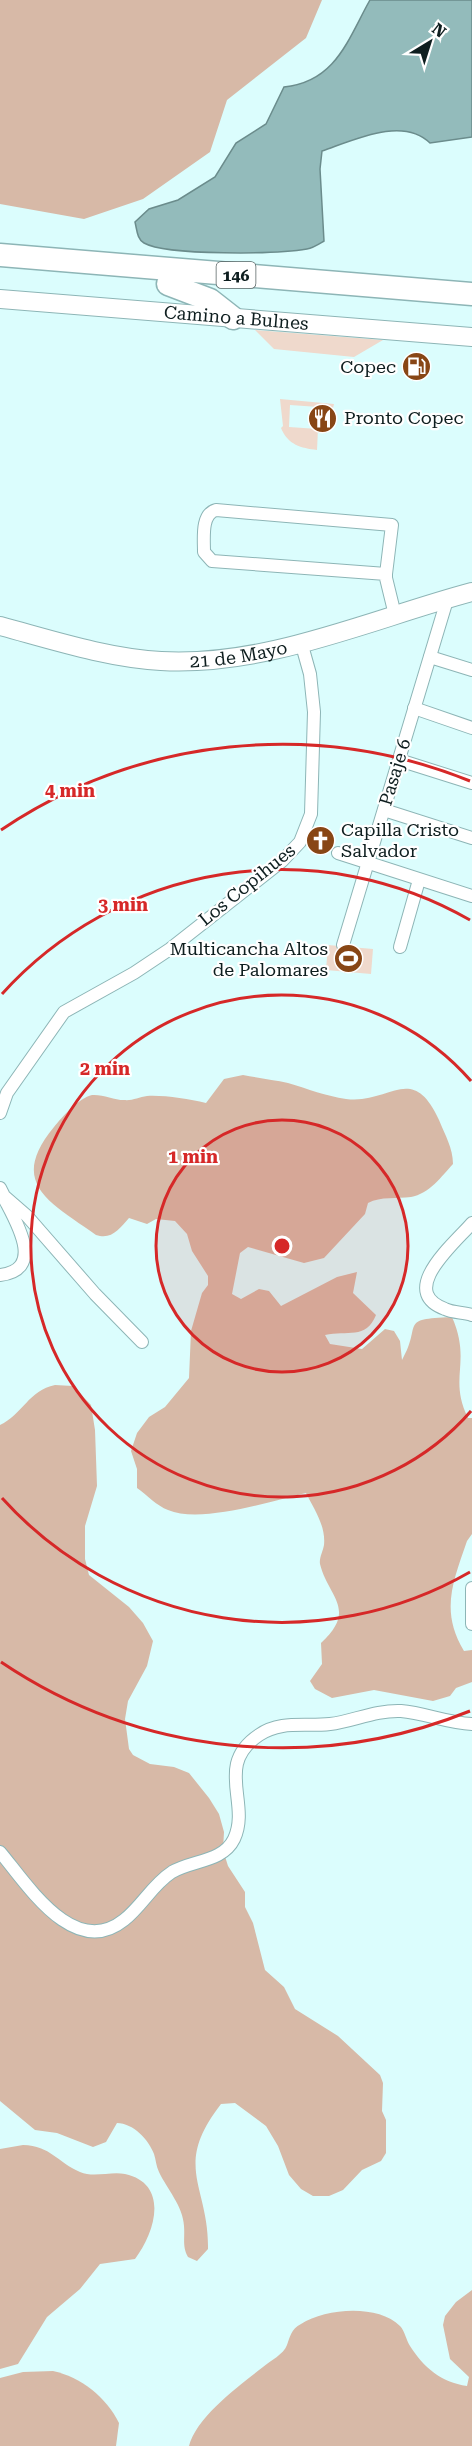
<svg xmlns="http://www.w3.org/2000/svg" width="472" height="2446" viewBox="0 0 472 2446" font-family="'Roboto Serif',serif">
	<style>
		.green { fill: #efd9cc }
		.forest { fill: #d7b9a7 }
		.water { fill: #93bbbb; stroke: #6b8c8c; stroke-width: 1.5 }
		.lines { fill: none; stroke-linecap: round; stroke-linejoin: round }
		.street-casing { stroke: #8db5b6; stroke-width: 14 }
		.secondary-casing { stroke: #8db5b6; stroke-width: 20 }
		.highway-casing { stroke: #8db5b6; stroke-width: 25 }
		.street { stroke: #fff; stroke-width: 12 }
		.secondary { stroke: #fff; stroke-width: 18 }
		.highway { stroke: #fff; stroke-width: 22 }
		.ring { fill: none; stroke: #d62828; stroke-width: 3 }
		.labels { text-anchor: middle; stroke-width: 4.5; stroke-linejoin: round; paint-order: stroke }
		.shield { fill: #fff; stroke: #566262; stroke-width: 1.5 }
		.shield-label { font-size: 16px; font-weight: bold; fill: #0e1e1f }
		.street-label { font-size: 18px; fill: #0e1e1f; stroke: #fff }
		.poi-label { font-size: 18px; fill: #0e1e1f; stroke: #fff; text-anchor: end }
		.centre { fill: #d62828; stroke: #fff; stroke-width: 3 }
		.ring-label { font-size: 18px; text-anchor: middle; font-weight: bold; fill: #d62828; stroke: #fff; stroke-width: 4.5; stroke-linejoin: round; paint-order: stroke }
	</style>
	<rect width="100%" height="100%" fill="#dbfdfd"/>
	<g class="green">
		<polygon points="255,330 383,340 354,357 274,349"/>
		<path d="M280,399L334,404L333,408L290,405L289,427L318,429L317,450C301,448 288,445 281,428L283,426Z"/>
		<polygon points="328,945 373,949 371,974 326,970"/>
	</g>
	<g class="forest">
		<polygon points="0,0 322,0 306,38 227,100 210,152 143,199 84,219 0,204"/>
		<path d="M243,1075C258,1078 274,1080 288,1083C308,1089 326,1096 346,1099C389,1105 412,1061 439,1120C445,1135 453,1148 453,1164C442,1176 429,1194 411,1197C397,1199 381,1196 368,1203L365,1214L324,1258L304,1263L248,1247L240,1253L232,1294L241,1299L259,1289L269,1291L281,1306L337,1277L357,1272L353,1293L376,1315C366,1340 347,1330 325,1335L330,1344L362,1349L385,1329L394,1331L400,1341L402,1360C423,1324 397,1319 452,1317C472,1363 448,1377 468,1418H472V1534L467,1541C453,1582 440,1611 464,1651L472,1650V1682L456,1688L450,1696L433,1701L374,1690L332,1698L315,1689L310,1681L322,1664L321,1643C358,1609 328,1597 320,1564C319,1558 323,1551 324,1545C326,1526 314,1509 306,1493C271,1501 201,1524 168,1510C157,1506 147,1495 137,1488V1469L131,1451L137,1433L149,1417L165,1407L189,1378L191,1331L202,1293L208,1285V1276L192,1251L187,1234L175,1221L156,1219L147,1224L129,1218C119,1229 112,1240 96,1235C51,1203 7,1184 54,1127C62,1117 79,1098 92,1095C102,1094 114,1100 124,1100C132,1101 139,1097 147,1096C164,1095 188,1099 206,1103L224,1079Z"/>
		<path d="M55,1385L73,1386L91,1405L95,1430L97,1486L85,1526V1559L89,1575L129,1607L143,1623L153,1641L147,1666L128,1701L125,1719L129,1749L133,1755L150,1764L174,1767L189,1773L209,1798L219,1814L224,1832L223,1850L228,1866L245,1892V1907L253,1923L265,1970L284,1987L295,2009L338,2036L380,2075L383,2083L382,2111L386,2120V2153L381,2161L362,2170L343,2190L329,2196H313L301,2189L289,2175L278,2146L266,2126L235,2103L221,2104C172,2167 209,2185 208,2249L197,2261L188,2257C182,2246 185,2238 184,2226C183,2206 167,2189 159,2172C156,2166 156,2160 154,2154C149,2140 133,2123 117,2123L106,2142L93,2147L57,2133L35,2130L0,2101V1425C22,1415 29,1390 55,1385Z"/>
		<path d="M23,2145C51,2146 57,2162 80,2172C94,2178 111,2171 125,2174C170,2184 155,2233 135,2259L100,2264L80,2289L47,2317L18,2364L0,2369V2149Z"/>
		<path d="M472,2290V2446H189C196,2417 241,2384 263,2367C270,2361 284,2354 287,2345C290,2337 291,2329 301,2324C326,2308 378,2304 400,2326C405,2331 406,2340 410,2346C424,2368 441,2382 467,2386L469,2377L450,2359L443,2325L445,2316L456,2302Z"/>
		<path d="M53,2371C81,2377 106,2397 119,2423L116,2446H0V2378L23,2372Z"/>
	</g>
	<path class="water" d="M370,0H472V137L430,143C403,116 354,140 322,151L320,169L324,241C319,244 313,248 307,249C279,254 167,256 144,243C137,239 137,230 135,222L149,209L178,200L215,177L236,143L266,124L284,87C336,82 348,39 370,0Z"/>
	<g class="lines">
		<defs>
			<g id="street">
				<path d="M386,574L212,561L204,552C204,538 201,514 216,510L392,525L386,574V578L395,615"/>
				<polyline points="430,657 472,670"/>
				<polyline points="414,708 472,728"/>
				<polyline points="399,760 472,783"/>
				<polyline points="384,810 472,838"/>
				<polyline points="338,853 472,896"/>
				<polyline points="343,945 447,600"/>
				<polyline points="400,947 419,880"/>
				<polyline points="0,1113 7,1093 64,1012 134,973 170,949 282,861 300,842 311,814 314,712 310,674 301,642"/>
				<polyline points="0,1188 4,1196 27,1216 95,1294 142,1342"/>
				<path d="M472,1223C456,1242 396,1291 445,1309C453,1313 463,1312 472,1315"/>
				<path d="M0,1275C45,1270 17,1223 5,1200"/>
				<polyline points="472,1588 472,1624"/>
				<path d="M0,1852C27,1884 74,1960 124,1920C142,1906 152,1885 172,1872C192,1860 223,1862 234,1839C251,1803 214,1765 259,1735C281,1720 305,1727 330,1724C354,1721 375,1710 401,1711C425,1713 447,1723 472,1724"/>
			</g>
			<g id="secondary">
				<path id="s1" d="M0,299L472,337"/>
				<path id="s2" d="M0,626C52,640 107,658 161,661C267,667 371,619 472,592"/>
			</g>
			<g id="highway">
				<polyline points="0,255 472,294"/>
				<polyline points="168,284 210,300 233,318"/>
			</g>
		</defs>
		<use href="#street" class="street-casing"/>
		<use href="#secondary" class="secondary-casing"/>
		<use href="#highway" class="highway-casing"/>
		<use href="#street" class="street"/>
		<use href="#secondary" class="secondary"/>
		<use href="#highway" class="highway"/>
	</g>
	<circle cx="282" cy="1246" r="126" fill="#d62828" fill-opacity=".12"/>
	<g class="ring">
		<circle cx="282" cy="1246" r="126"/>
		<path d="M471 1411A251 251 0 1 1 471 1081"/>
		<path d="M470 1572A377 377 0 0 1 2 1498M2 994A377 377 0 0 1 470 920"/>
		<path d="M470 1711A502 502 0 0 1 1 1662M1 830A502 502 0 0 1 470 781"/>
	</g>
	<defs>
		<symbol id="fuel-disc" viewBox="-11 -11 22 22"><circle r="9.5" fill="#884615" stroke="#fff"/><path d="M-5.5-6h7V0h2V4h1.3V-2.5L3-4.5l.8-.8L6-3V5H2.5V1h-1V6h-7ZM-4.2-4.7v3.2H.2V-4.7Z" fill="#fff"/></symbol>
		<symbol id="restaurant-disc" viewBox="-11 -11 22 22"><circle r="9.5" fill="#884615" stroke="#fff"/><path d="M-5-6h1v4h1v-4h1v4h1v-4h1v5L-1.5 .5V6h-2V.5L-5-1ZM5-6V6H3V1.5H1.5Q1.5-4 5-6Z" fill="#fff"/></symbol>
		<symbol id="church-disc" viewBox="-11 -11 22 22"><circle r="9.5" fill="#884615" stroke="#fff"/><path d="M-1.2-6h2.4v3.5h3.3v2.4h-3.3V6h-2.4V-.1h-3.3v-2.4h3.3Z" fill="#fff"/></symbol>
		<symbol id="stadium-disc" viewBox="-11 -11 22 22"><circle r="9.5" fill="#884615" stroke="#fff"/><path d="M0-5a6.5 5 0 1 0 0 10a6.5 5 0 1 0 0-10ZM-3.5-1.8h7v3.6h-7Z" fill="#fff"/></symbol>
	</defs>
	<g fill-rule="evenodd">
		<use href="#fuel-disc" x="400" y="350" width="33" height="33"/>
		<use href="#restaurant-disc" x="306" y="402" width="33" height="33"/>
		<use href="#church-disc" x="304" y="824" width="33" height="33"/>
		<use href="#stadium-disc" x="332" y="942" width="33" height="33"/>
	</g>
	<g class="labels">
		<rect class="shield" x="216.5" y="262" width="39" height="26" rx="4.5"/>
		<g class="shield-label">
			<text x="236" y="281">146</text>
		</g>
		<g class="street-label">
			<text dy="6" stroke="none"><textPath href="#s1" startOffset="237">Camino a Bulnes</textPath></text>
			<text dy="6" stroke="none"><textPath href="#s2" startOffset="243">21 de Mayo</textPath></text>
			<text transform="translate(395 772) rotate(-73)" y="6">Pasaje 6</text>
			<text transform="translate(247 885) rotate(-39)" y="6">Los Copihues</text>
		</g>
		<g class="poi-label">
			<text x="396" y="373">Copec</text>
			<text x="344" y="424" text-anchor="start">Pronto Copec</text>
			<text x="341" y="836" text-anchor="start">Capilla Cristo<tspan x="341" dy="21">Salvador</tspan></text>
			<text x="328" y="955">Multicancha Altos<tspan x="328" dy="21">de Palomares</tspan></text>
		</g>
	</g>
	<circle cx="282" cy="1246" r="9" class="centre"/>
	<g class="ring-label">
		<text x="70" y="797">4 min</text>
		<text x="123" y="911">3 min</text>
		<text x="105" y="1075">2 min</text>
		<text x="193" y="1163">1 min</text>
	</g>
	<g transform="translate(430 42) rotate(38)" stroke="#ffffff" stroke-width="4.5" paint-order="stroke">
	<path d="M0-4.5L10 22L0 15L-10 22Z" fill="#0e1e1f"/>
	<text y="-9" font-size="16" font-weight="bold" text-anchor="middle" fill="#0e1e1f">N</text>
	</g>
</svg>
